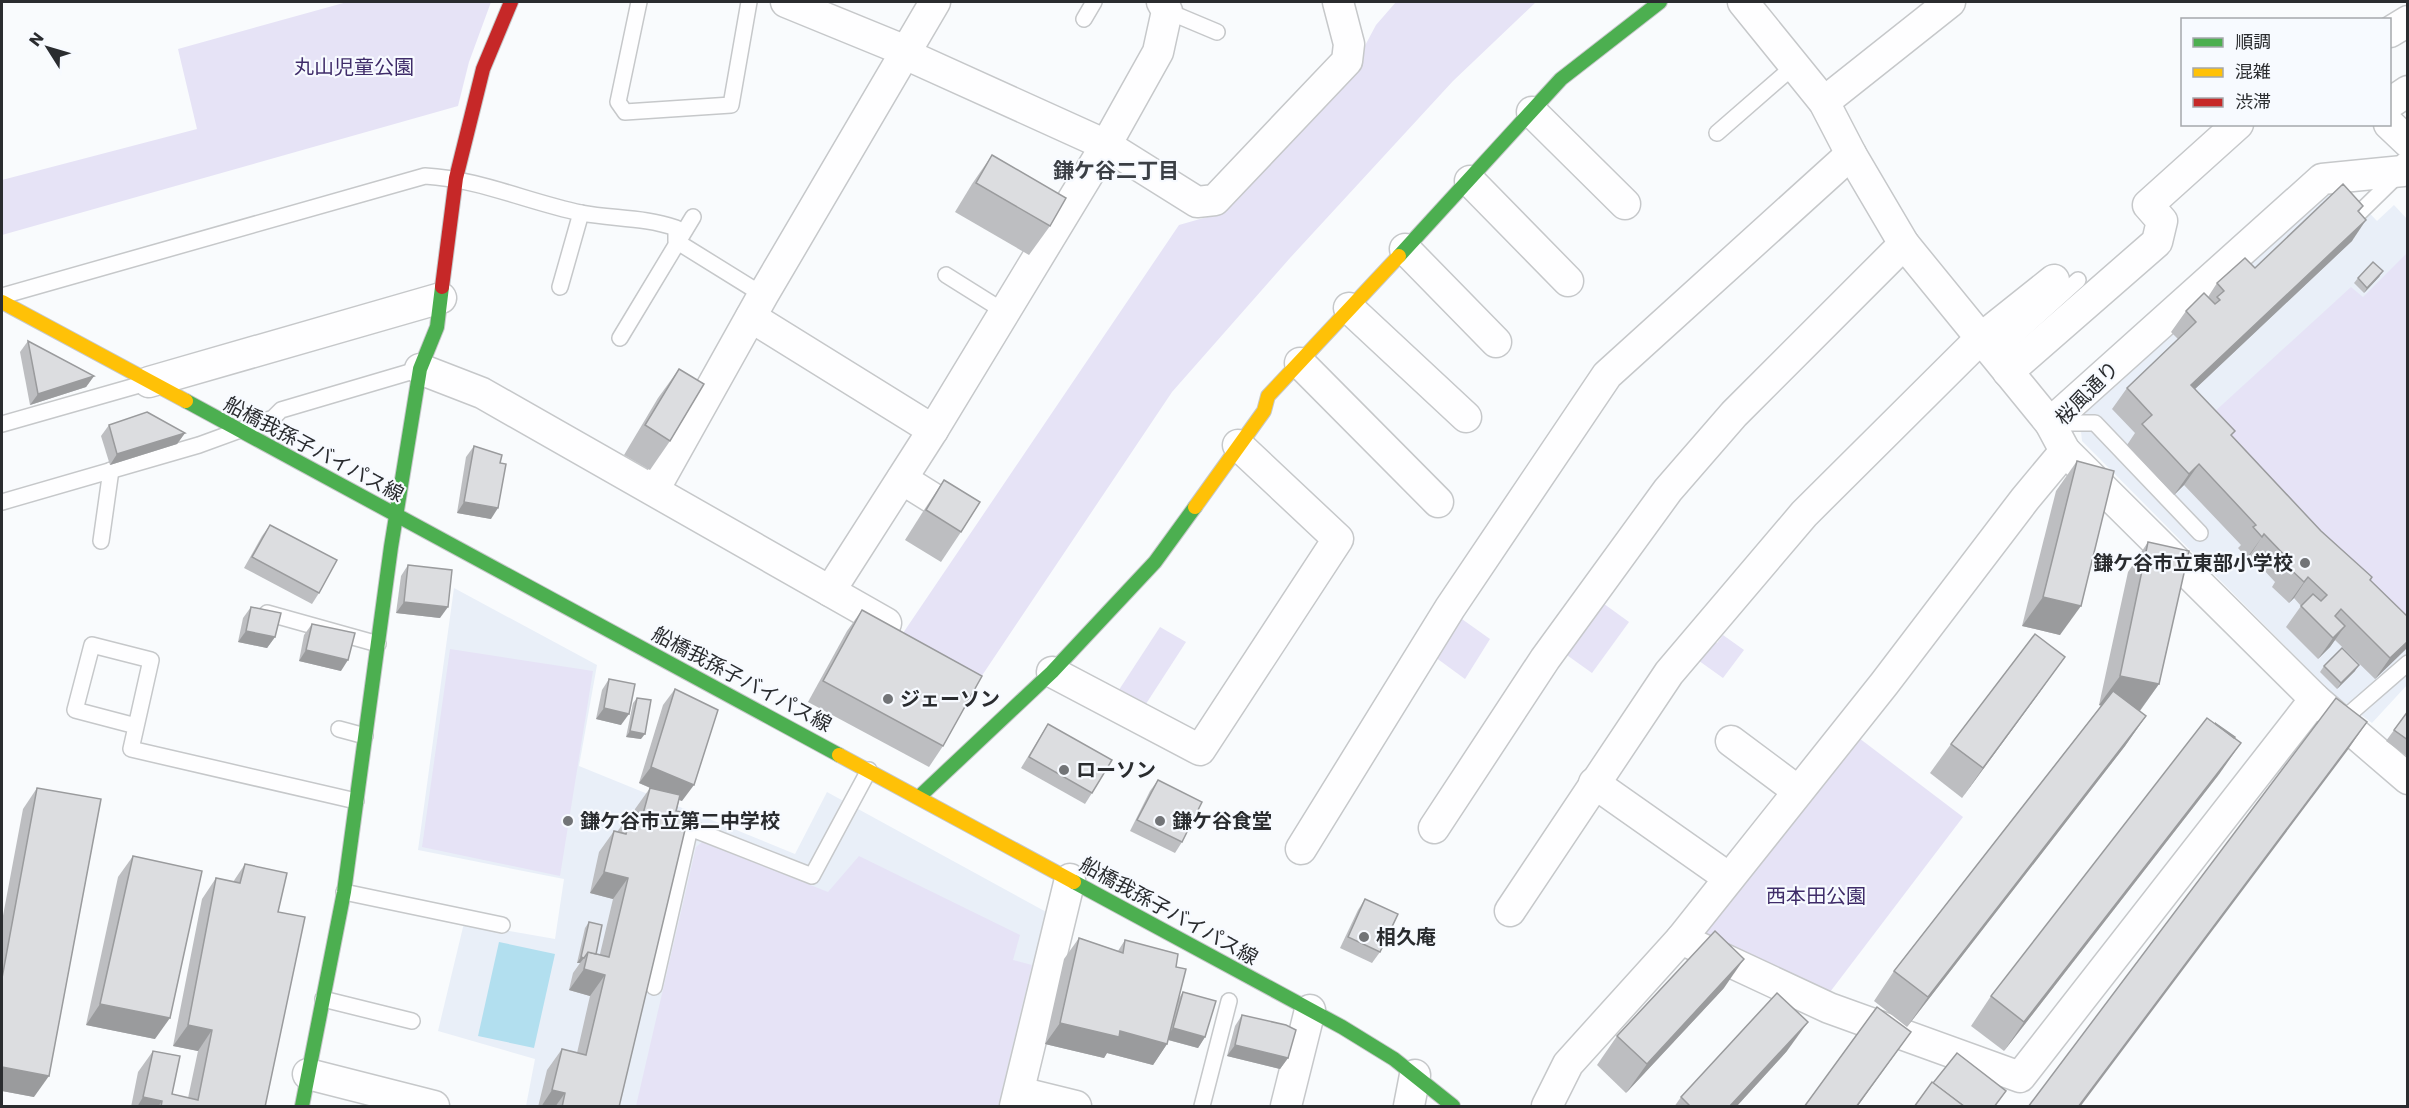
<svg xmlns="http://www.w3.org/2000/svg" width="2409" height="1108" viewBox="0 0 2409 1108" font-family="Poppins,'Noto Sans JP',sans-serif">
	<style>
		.built { fill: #e9eff8 }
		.green { fill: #e6e3f6 }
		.water { fill: #b2dfef }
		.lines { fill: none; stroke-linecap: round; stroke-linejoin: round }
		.lane-casing { stroke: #c6c8ca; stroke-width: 18 }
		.street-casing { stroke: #c6c8ca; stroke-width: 33 }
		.fast-casing { stroke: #c6c8ca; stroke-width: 16 }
		.slow-casing { stroke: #c6c8ca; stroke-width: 16 }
		.jam-casing { stroke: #c6c8ca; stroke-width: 16 }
		.lane { stroke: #fefeff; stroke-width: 15 }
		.street { stroke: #fefeff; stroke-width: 30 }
		.fast { stroke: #4caf50; stroke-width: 14 }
		.slow { stroke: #ffc107; stroke-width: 14 }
		.jam { stroke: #c62828; stroke-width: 14 }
		.wall { fill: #bdbec1 }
		.shaded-wall { fill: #9a9b9d }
		.building { fill: #dcdde0; stroke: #9a9b9d; stroke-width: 1.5 }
		.poi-dot { fill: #727477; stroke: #f7faff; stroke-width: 2 }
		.labels { text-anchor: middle; stroke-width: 4.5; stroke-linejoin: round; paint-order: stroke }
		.park-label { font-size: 20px; fill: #3f2c69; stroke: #f7faff }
		.street-label { font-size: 20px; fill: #2a2c2f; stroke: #f7faff }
		.poi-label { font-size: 20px; font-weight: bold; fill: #2a2c2f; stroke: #f7faff; text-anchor: start }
		.neighbourhood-label { font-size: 21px; font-weight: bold; fill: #3b3f45; stroke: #f7faff }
	</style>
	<rect width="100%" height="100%" fill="#f9fbfd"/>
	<g class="built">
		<polygon points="2318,182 2343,185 2377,221 2394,205 2408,220 2407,685 2372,723 2333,694 2082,441 2080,422 2084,402"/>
		<polygon points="454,588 597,665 579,766 795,854 827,792 1050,914 1003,1106 526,1106 535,1059 438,1031 464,923 555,939 564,879 418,850"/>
	</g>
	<g class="green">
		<polygon points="347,2 491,2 469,62 458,106 2,235 2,180 197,129 178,49"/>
		<polygon points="1396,2 1536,2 1453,81 1290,258 1172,392 971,692 897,642 1179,225 1221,213 1344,85 1376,25"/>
		<polygon points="2407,253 2407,626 2211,415 2351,287 2363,297"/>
		<polygon points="1600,601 1629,622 1592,673 1564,653"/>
		<polygon points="1459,617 1490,639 1465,679 1435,657"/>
		<polygon points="1160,627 1186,642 1142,710 1115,696"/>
		<polygon points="1723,635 1744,650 1723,678 1695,658 1709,638 1717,643"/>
		<polygon points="450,649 593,671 560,876 422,847"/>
		<polygon points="1855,735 1963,817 1827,996 1698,936"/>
		<polygon points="702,842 828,892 859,856 1020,935 1013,960 1032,965 998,1106 636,1106 696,847"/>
	</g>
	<polygon class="water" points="499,942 555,954 534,1048 478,1036"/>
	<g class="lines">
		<defs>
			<g id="lane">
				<polyline points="639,2 618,102 625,112 731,105 749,2"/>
				<polyline points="1167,11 1217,32"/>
				<polyline points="1084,19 1094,2"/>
				<polyline points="1717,133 1794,66"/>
				<polyline points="2355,217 2398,175"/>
				<polyline points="946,275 1005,312"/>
				<polyline points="560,287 581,213"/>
				<path d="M2,296L425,176C479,179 528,202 581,213C613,219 644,217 676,228V241L763,295"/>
				<polyline points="620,338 693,217"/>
				<polyline points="1994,356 2078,280"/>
				<polyline points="2053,423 2095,423 2200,533"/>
				<polyline points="2,424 146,383"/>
				<polyline points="2,502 199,445 273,418 281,410 420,369"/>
				<polyline points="101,541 111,470"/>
				<polyline points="267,613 378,644"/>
				<polyline points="2340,722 2408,663"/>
				<polyline points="136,726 75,710 92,645 151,660 131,749 356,801"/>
				<polyline points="339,729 365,736"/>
				<polyline points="344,892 502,925"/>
				<polyline points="654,987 690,828 812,876 869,770"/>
				<polyline points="323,999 412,1021"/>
				<polyline points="1202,1106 1229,1001"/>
			</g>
			<g id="street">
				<polyline points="786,2 896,47 905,54 1106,145 1197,202 1215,200 1347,61 1349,44 1338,2"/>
				<polyline points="1743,2 1824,102 1851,154 1904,244 2050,423 2065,451 2315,699 2408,779"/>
				<polyline points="2390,32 2408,21"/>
				<polyline points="1824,102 1950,2"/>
				<polyline points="2390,103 2408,91"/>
				<polyline points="1532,112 1625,204"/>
				<polyline points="2389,124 2408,142"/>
				<polyline points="1470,181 1568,281"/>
				<polyline points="1405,249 1496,342"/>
				<polyline points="1349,308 1466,417"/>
				<polyline points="751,317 933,430"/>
				<polyline points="1300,363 1438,502"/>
				<polyline points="420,369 482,393 886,623"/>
				<polyline points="2008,372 2157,242 2162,221 2148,205 2238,124"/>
				<polyline points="149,382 441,298"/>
				<polyline points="2050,423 2322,179 2403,171 2408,167"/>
				<polyline points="902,479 942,504"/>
				<polyline points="654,490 763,295 935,2"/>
				<polyline points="830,591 933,430 1106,145 1158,52 1167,11 1162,2"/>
				<polyline points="1052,672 1200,750 1338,539 1238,445"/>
				<polyline points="1731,741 1798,791"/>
				<polyline points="1594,783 1729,878"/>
				<polyline points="1434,828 1545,659 1668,490 1734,414 1904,244"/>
				<polyline points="1301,849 1450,608 1607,375 1851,154"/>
				<polyline points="1510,911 1669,673 1804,514 1980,339 2054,280"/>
				<polyline points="1681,939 1829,1008 2020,1077 2315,699"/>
				<polyline points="308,1074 434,1106"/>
				<polyline points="1019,1092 1076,1106"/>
				<polyline points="1015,1106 1070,879"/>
				<polyline points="1286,1106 1310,1010"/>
				<polyline points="1409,1106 1415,1075"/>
				<polyline points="1547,1106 1568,1064 1681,939 1884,684 2025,499 2065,451"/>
			</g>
			<g id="fast">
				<polyline points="1399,256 1561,79 1660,2"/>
				<polyline points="186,401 839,755"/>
				<polyline points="919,797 1052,672 1155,562 1195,507"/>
				<polyline points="1074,882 1342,1027 1394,1059 1453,1106"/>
				<polyline points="302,1106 344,892 391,547 420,369 437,327 442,287"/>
			</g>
			<g id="slow">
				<polyline points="2,302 186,401"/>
				<polyline points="1195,507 1264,411 1268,396 1399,256"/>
				<polyline points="839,755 1074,882"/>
			</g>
			<polyline id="jam" points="442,287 456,178 483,69 511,2"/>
		</defs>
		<use href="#lane" class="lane-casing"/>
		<use href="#street" class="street-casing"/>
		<use href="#fast" class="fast-casing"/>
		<use href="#slow" class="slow-casing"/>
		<use href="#jam" class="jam-casing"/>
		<use href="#lane" class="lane"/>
		<use href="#street" class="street"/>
		<use href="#fast" class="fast"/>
		<use href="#slow" class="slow"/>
		<use href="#jam" class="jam"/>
	</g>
	<g class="wall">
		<polygon points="992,155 1050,226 1029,255 955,212 972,184"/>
		<polygon points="2363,206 2359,212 2352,241 2195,389 2232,436 2321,531 2370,580 2408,641 2408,646 2405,650 2375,679 2335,640 2330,647 2318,659 2286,627 2301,606 2294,598 2289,603 2272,587 2275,582 2250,555 2247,558 2238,548 2241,545 2184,485 2174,495 2127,445 2135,433 2112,409 2127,388 2178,339 2171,332 2186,311 2208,297 2217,283 2255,268"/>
		<polygon points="2383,271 2379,277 2364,293 2354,283 2358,278"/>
		<polygon points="28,341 94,376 86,387 30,405 20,352"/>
		<polygon points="679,369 670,441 650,470 624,455 658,398"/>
		<polygon points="109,425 185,433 177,444 110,465 101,436"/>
		<polygon points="474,446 491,519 457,513 466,457"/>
		<polygon points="2077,461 2060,635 2022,626 2056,491"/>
		<polygon points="944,480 961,532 941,562 905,540 924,510"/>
		<polygon points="270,525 319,593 312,604 244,568 262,536"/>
		<polygon points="2148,542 2159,684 2140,711 2146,716 2125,746 1907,1027 1874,1001 1894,971 2101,706 2099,705 2128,572"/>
		<polygon points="408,565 440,618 396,613 401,576"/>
		<polygon points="251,607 275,637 267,648 238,642 243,618"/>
		<polygon points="862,610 943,746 929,767 808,702 847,631"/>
		<polygon points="312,624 341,671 299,661 304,635"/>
		<polygon points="2324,666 2355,671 2337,689 2320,672"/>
		<polygon points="609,679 621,725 596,719 602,690"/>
		<polygon points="2044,686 1962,798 1930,773 1951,744"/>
		<polygon points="675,689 682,801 679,800 619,1107 538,1107 547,1070 562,1049 577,1053 590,996 569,990 573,973 580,963 577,963 585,928 589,922 596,954 600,954 613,899 590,893 599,852 614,831 617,832 632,811 634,812 635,809 650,788 639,783 663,705"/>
		<polygon points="637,698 641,739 626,737 633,703"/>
		<polygon points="2408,711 2408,757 2386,741"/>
		<polygon points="1048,724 1092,793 1085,804 1021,768 1041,735"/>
		<polygon points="2220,773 2004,1051 1971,1026 1991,996"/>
		<polygon points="1158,780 1182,842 1175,853 1130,831 1150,791"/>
		<polygon points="37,788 34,1097 2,1091 2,921 23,809"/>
		<polygon points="133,856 155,1039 86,1025 118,877"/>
		<polygon points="245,864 278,912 265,1107 131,1107 138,1072 153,1051 172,1094 188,1098 198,1051 173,1046 202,899 216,878 233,882"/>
		<polygon points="1365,899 1380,952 1372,963 1340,948 1358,910"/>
		<polygon points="1079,938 1118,951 1125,940 1176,967 1179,998 1183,992 1205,1037 1198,1048 1168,1040 1167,1044 1153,1065 1107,1053 1104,1058 1045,1044 1064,959"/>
		<polygon points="1724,988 1626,1093 1597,1065 1617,1036"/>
		<polygon points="1242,1015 1288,1058 1280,1069 1227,1056 1235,1026"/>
		<polygon points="1787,1051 1736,1107 1674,1107 1681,1097"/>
	</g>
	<g class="shaded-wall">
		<polygon points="2366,220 2352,241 2177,406 2191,385"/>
		<polygon points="2383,271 2379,277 2364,293 2367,288"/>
		<polygon points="94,376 86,387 30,405 38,394"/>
		<polygon points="185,433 177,444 110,465 117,454"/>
		<polygon points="2199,464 2184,485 2174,495 2189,474"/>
		<polygon points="464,502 498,508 491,519 457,513"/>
		<polygon points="2264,534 2250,555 2247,558 2262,537"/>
		<polygon points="2308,577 2294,598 2289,603 2304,582"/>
		<polygon points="2043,597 2081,606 2060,635 2022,626"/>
		<polygon points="404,602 448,607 440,618 396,613"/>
		<polygon points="2345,626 2330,647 2318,659 2333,638"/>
		<polygon points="246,631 275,637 267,648 238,642"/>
		<polygon points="2408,641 2408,646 2405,650 2375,679 2390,658"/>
		<polygon points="306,650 348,660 341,671 299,661"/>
		<polygon points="2065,657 2044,686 1962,798 1983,768"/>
		<polygon points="2359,665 2355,671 2337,689 2341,683"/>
		<polygon points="2120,676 2159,684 2138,713 2099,705"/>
		<polygon points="604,708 629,714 621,725 596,719"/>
		<polygon points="2146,716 2125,746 1907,1027 1928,997"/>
		<polygon points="2367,722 2347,751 2080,1107 2078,1107"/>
		<polygon points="630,731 645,734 641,739 626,737"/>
		<polygon points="2241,743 2220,773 2004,1051 2024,1022"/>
		<polygon points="651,767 694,785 682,801 639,783"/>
		<polygon points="604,872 628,878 613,899 590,893"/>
		<polygon points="581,957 584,958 580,963 577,963"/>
		<polygon points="1744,959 1724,988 1626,1093 1647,1064"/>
		<polygon points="584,969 605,975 590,996 569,990"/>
		<polygon points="100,1004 170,1018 155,1039 86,1025"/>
		<polygon points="1808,1022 1787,1051 1736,1107 1729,1107"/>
		<polygon points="1060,1023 1120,1031 1167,1044 1153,1065 1107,1053 1104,1058 1045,1044"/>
		<polygon points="188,1025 212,1030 198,1051 173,1046"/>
		<polygon points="1173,1028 1205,1037 1198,1048 1165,1039"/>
		<polygon points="1911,1032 1857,1107 1856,1107"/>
		<polygon points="1235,1045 1288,1058 1280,1069 1227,1056"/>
		<polygon points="2,1067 49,1076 34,1097 2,1091"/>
		<polygon points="552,1090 565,1093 555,1107 541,1107"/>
		<polygon points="143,1097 162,1101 158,1107 137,1107"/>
	</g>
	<g class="building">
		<polygon points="992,155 1066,198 1050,226 976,183"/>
		<polygon points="2343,184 2363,206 2358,211 2366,220 2191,385 2235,431 2231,435 2321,531 2372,577 2370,580 2408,617 2408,641 2390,658 2341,609 2335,616 2345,626 2333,638 2301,606 2313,594 2321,601 2327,595 2308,577 2304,582 2287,566 2291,562 2264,534 2262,537 2253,527 2256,525 2199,464 2189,474 2142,424 2152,415 2127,388 2196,322 2186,311 2204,293 2215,304 2220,300 2217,297 2224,291 2217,283 2245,258 2255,268"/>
		<polygon points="2373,262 2383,271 2367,288 2358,278"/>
		<polygon points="28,341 94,376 38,394"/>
		<polygon points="679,369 704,384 670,441 645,425"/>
		<polygon points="147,412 185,433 117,454 109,425"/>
		<polygon points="474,446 502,455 500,463 506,464 498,508 464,502"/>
		<polygon points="2077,461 2114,471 2081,606 2043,597"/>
		<polygon points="944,480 980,502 961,532 926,510"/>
		<polygon points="270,525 337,560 319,593 252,557"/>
		<polygon points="2148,542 2189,551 2159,684 2120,676"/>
		<polygon points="408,565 452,570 448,607 404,602"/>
		<polygon points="251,607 281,613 275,637 246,631"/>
		<polygon points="862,610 982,676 943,746 823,681"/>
		<polygon points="312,624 355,633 348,660 306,650"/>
		<polygon points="2035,634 2065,657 1983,768 1951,744"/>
		<polygon points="2342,648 2359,665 2341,683 2324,666"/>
		<polygon points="609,679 635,684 629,714 604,708"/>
		<polygon points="675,689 718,710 694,785 651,767"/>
		<polygon points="2113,691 2146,716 1928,997 1894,971"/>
		<polygon points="637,698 651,700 645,734 630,731"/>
		<polygon points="2336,698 2367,722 2078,1107 2028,1107"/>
		<polygon points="2408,711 2408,740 2394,730"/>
		<polygon points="2207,718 2241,743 2024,1022 1991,996"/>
		<polygon points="2215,723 2235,737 2234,738"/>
		<polygon points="1048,724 1112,760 1092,793 1029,757"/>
		<polygon points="1158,780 1202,802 1182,842 1137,820"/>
		<polygon points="37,788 101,799 49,1076 2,1067 2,978"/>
		<polygon points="650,788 680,795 676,811 689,813 619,1107 562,1107 565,1093 552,1090 562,1049 586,1055 605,975 584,969 588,952 609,957 628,878 604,872 614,831 626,834 632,811 643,814"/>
		<polygon points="133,856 202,871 170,1018 100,1004"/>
		<polygon points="245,864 287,873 278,912 305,917 265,1107 161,1107 162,1101 143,1097 153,1051 180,1056 172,1094 198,1100 212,1030 188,1025 216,878 240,883"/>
		<polygon points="1365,899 1398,914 1380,952 1348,937"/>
		<polygon points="589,922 602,925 596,954 588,952 584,958 581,957"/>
		<polygon points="1715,931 1744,959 1647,1064 1617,1036"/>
		<polygon points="1079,938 1123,953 1125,940 1178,954 1176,967 1186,969 1167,1044 1120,1031 1119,1037 1060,1023"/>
		<polygon points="1183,992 1216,1001 1205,1037 1173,1028"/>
		<polygon points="1777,993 1808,1022 1729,1107 1691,1107 1681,1097"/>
		<polygon points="1877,1007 1911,1032 1856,1107 1804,1107"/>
		<polygon points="1242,1015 1286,1025 1296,1030 1288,1058 1235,1045"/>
		<polygon points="1957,1053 2006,1091 1994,1107 1965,1107 1933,1083"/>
		<polygon points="1932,1082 1965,1107 1914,1107"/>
	</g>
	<g class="poi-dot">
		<circle cx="2305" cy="563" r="6"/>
		<circle cx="888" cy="699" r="6"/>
		<circle cx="1064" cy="770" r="6"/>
		<circle cx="568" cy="821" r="6"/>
		<circle cx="1160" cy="821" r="6"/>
		<circle cx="1364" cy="937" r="6"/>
	</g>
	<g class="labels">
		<g class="park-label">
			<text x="354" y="74">丸山児童公園</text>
			<text x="1816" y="903">西本田公園</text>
		</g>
		<g class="street-label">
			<text transform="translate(2087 393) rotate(-45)" y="7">桜風通り</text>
			<text transform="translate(314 449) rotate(28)" y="7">船橋我孫子バイパス線</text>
			<text transform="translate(742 679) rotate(28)" y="7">船橋我孫子バイパス線</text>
			<text transform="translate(1169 911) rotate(29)" y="7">船橋我孫子バイパス線</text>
		</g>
		<g class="poi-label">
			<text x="2293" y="570" text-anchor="end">鎌ケ谷市立東部小学校</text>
			<text x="900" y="706">ジェーソン</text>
			<text x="1076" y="777">ローソン</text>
			<text x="580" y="828">鎌ケ谷市立第二中学校</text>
			<text x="1172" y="828">鎌ケ谷食堂</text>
			<text x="1376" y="944">相久庵</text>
		</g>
		<g class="neighbourhood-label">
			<text x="1116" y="178">鎌ケ谷二丁目</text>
		</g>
	</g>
	<rect width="2409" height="1108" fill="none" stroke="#2a2c2f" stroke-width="6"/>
	<rect x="2181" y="18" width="210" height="108" fill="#f7faff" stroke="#a5a8ac" stroke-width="1.5"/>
	<rect x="2193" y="38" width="30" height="9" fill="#4caf50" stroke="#a5a8ac" stroke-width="1.5"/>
	<text x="2235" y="48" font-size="18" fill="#2a2c2f">順調</text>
	<rect x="2193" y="68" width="30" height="9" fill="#ffc107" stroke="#a5a8ac" stroke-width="1.5"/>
	<text x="2235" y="78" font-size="18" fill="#2a2c2f">混雑</text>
	<rect x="2193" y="98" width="30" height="9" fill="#c62828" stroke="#a5a8ac" stroke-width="1.5"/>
	<text x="2235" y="108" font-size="18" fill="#2a2c2f">渋滞</text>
	<g transform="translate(48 48) rotate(307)" stroke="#f7faff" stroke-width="4.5" paint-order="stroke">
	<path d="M0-4.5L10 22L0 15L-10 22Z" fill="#2a2c2f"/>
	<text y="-9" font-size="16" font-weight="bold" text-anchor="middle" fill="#2a2c2f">N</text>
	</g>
</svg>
